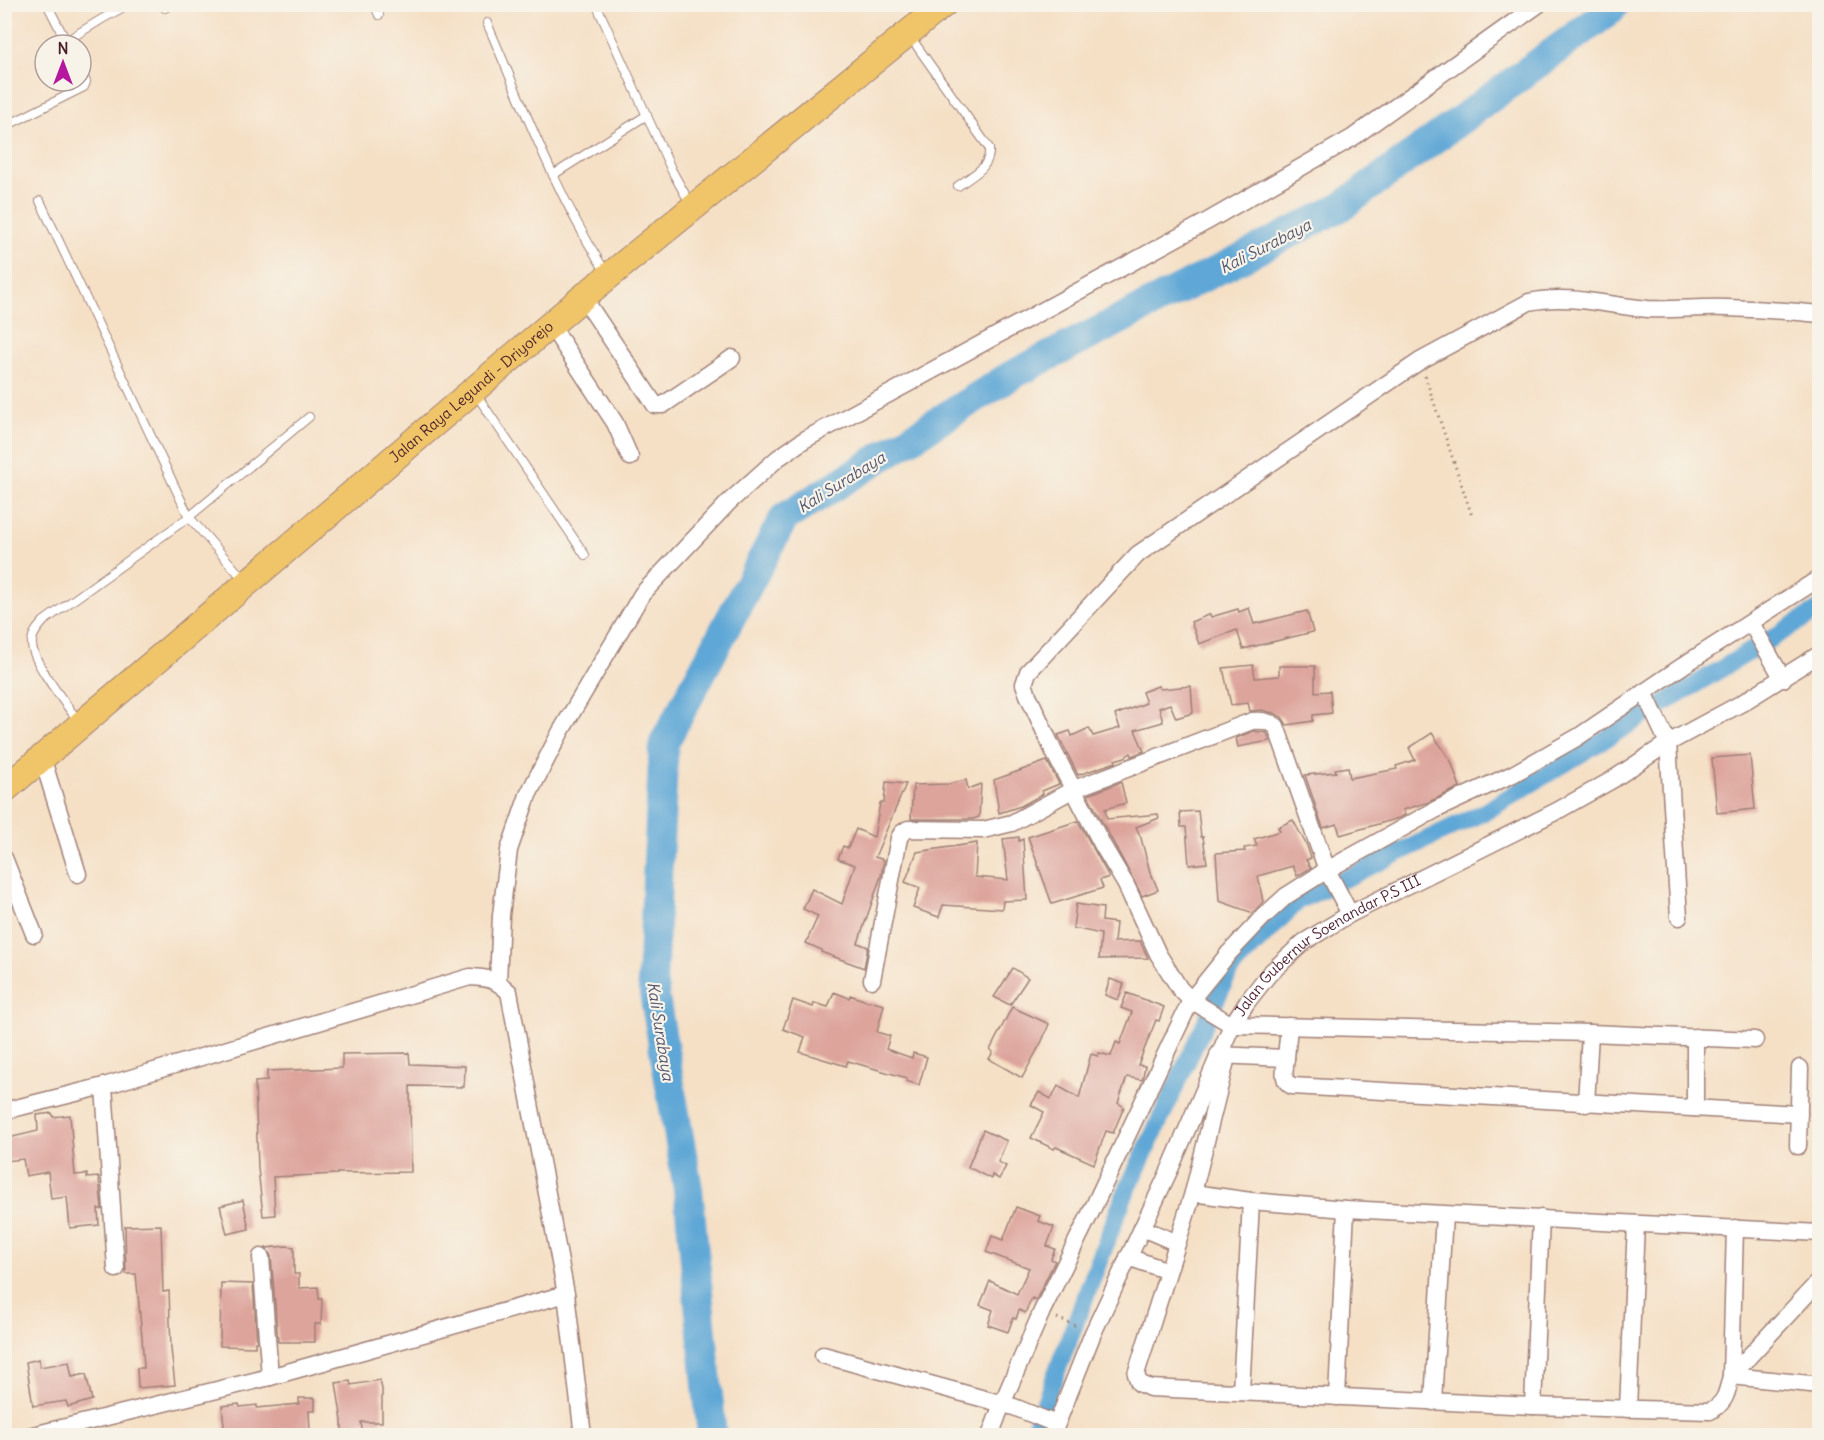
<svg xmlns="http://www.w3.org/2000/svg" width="1824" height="1440" viewBox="0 0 1824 1440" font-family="Delius,sans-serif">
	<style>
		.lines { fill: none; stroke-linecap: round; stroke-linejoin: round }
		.canal { stroke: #5fa7d6; stroke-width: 18 }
		.river { stroke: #5fa7d6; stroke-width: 30 }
		.building { fill: #dda49c }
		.service-casing { stroke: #a08078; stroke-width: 10 }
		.minor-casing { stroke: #a08078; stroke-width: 19 }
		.primary-casing { stroke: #a08078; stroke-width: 28 }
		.path { stroke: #a08078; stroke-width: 3; stroke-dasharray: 1.5 4.5; stroke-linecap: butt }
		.service { stroke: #fff; stroke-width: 8 }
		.minor { stroke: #fff; stroke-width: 16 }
		.primary { stroke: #f0c469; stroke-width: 26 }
		.labels { text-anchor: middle; stroke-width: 4.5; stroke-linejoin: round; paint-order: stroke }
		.street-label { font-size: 15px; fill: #4a1f2b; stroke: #f7f3e8 }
		.water-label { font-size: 16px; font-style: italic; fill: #52556f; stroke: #f7f3e8 }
	</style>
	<rect width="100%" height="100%" fill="#f7f3e8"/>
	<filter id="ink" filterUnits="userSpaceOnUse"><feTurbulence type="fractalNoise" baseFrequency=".0167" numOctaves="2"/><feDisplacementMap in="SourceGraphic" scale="12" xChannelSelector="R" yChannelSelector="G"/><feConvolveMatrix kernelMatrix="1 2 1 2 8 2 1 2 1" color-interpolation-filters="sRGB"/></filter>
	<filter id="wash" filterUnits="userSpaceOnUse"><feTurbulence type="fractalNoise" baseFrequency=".008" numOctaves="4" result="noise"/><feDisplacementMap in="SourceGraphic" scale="24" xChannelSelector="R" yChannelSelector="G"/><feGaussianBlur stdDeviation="1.35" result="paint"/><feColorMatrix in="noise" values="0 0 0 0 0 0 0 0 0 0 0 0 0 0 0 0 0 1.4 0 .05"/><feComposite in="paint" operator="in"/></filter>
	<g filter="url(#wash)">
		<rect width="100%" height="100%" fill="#f5e0c6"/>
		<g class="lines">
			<polyline class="canal" points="1032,1436 1122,1201 1230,970 1298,901 1486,811 1820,609"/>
			<polyline class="river" points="712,1436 688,1189 652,981 664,743 784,518 1012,375 1341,207 1611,10 1615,4"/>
		</g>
		<g id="blocks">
			<g class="building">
				<polygon points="1249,608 1254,624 1307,611 1313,632 1243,649 1237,630 1199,644 1191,622 1210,614 1211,617 1238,609 1239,612"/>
				<polygon points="1253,665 1255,678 1279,676 1279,666 1315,666 1315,692 1330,691 1332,713 1313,715 1313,721 1287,725 1282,717 1274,713 1262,710 1250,711 1248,703 1231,705 1223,668"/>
				<polygon points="1158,686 1160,689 1191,686 1193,713 1176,718 1170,704 1159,708 1163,722 1135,730 1144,751 1132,756 1131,753 1125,757 1115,760 1116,762 1078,775 1058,735 1070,731 1072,736 1089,728 1093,736 1120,728 1115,715 1146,703 1142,692"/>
				<polygon points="1254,731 1267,733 1270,741 1238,747 1236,738"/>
				<polygon points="1432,733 1451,761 1460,787 1429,802 1403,810 1405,815 1399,818 1340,835 1337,824 1323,828 1305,775 1336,772 1335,769 1348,767 1350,778 1397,769 1396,766 1415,760 1409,748"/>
				<polygon points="1750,755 1755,809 1717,813 1712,758"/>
				<polygon points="1047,761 1059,784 1042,791 1043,794 1021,806 999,813 994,780"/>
				<polygon points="966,780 968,789 981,784 979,817 973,819 911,819 913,785 949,784"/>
				<polygon points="886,782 906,784 875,857 884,860 881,876 858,943 868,947 864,968 821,952 822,950 806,943 818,916 803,909 812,889 842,904 855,865 838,859 843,846 848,848 856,829 874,837 880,803 884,803"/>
				<polygon points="1121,782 1126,803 1105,809 1107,819 1158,814 1159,818 1136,827 1141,838 1151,876 1152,875 1158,890 1142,896 1088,795"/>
				<polygon points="1198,811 1201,837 1203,837 1207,863 1189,865 1186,827 1181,827 1180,812"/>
				<polygon points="1293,820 1307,846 1311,858 1306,860 1311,868 1297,876 1293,866 1258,876 1263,902 1253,913 1219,901 1216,853 1245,851 1244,848 1257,846 1254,839 1280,831 1278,827"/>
				<polygon points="1078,821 1109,877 1100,880 1103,888 1052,904 1028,837"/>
				<polygon points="1019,837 1019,841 1023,839 1027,900 1003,901 1002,909 943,905 939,917 913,908 920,888 905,882 917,852 977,843 975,877 1008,880 1003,839"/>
				<polygon points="1076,904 1103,908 1102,921 1116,923 1114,942 1140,941 1148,958 1099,959 1101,934 1073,928"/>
				<polygon points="1013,968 1028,978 1010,1005 994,997"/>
				<polygon points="1110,979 1124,984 1118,1000 1105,995"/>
				<polygon points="834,992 849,998 850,995 869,1002 870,1001 884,1005 877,1032 890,1036 886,1049 912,1058 913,1053 927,1057 919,1085 906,1081 907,1078 848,1061 846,1066 800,1052 805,1037 783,1029 793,1000 813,1007 814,1003 828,1007"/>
				<polygon points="1127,993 1164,1007 1159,1021 1156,1020 1138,1065 1145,1066 1143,1077 1142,1080 1127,1077 1118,1103 1124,1107 1113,1133 1106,1131 1094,1164 1056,1147 1054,1149 1031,1138 1044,1112 1031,1105 1039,1092 1051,1099 1058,1086 1079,1098 1091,1054 1098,1056 1099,1053 1111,1056 1116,1042 1120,1044 1132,1012 1121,1008"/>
				<polygon points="1012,1007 1049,1024 1042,1041 1022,1078 989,1059 993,1052 990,1050"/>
				<polygon points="409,1053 410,1064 465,1066 464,1087 410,1086 411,1172 337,1173 337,1174 273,1177 275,1215 263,1216 258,1168 255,1082 267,1081 267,1071 342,1068 342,1054"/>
				<polygon points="52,1113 53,1117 70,1115 75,1175 87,1174 87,1178 99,1177 102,1209 98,1209 99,1225 70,1228 67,1197 51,1199 48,1172 26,1176 23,1159 6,1161 4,1139 38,1131 37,1115"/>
				<polygon points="983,1130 1007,1141 998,1162 1006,1166 999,1179 992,1175 991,1179 968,1167"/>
				<polygon points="243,1200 249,1229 227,1234 220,1206"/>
				<polygon points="1016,1207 1040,1216 1038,1221 1054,1227 1047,1246 1055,1249 1051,1259 1055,1261 1036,1300 1032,1298 1025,1313 1019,1310 1016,1319 1013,1318 1008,1332 988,1325 993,1310 980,1305 990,1281 1017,1294 1029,1268 986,1252 992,1236 1003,1240"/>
				<polygon points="161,1225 163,1292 169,1291 171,1349 175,1385 138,1388 137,1368 144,1368 142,1337 136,1274 126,1274 125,1226"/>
				<polygon points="286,1246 294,1247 294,1274 299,1274 299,1288 318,1287 319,1299 322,1299 321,1324 315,1324 315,1342 278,1342 271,1256 266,1248"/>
				<polygon points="221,1283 253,1284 257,1342 255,1342 255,1347 220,1346"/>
				<polygon points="39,1359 40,1367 69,1362 72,1377 86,1374 92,1400 68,1407 66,1401 33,1406 26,1362"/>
				<polygon points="380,1380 382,1389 382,1422 361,1422 363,1436 342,1436 342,1421 336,1383 350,1381 351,1385"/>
				<polygon points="299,1398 315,1398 315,1411 309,1411 310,1432 294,1432 294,1436 281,1436 281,1431 242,1433 242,1436 225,1436 222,1406 239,1404 240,1407 257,1405 257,1408 299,1404"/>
			</g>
		</g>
	</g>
	<g filter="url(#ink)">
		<use href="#blocks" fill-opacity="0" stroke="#a08078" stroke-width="1.5"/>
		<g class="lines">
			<defs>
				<g id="service">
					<polyline points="47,4 66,41"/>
					<polyline points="374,4 379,15"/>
					<polyline points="596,4 672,171 691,205"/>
					<polyline points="165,8 172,4"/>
					<path d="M487,23C524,108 557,196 607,274"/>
					<path d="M909,35L989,148C991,168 972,175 958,186"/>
					<polyline points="68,45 66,41 102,19 129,4"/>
					<polyline points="4,127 84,87 86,82 81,70"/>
					<polyline points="553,175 647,115"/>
					<path d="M40,201L189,517L44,621C39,627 33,632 32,641C29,659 68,707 80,723"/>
					<polyline points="476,394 585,555"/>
					<polyline points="246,582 189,517 309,417"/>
				</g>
				<g id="minor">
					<polyline points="583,297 655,405 663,405 732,358"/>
					<polyline points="550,324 615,423 630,457"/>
					<polyline points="1751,623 1783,679"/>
					<polyline points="1644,692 1668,743 1679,917"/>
					<polyline points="42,757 78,874"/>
					<polyline points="4,858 34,934"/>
					<path d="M872,980L899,838L902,833L908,829L983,830L1012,823L1074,789L1252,721C1262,720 1268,721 1276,726L1327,870L1350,914"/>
					<polyline points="498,981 501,915 509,850 528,795 561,731 642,594 729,502 778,458 804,440 1206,222 1352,138 1539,4"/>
					<polyline points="1695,1037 1695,1108"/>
					<path d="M1755,1040L1590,1033L1232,1025L1191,1000L1180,989L1158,954L1126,885L1103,846L1054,752L1028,695L1024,684L1028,672L1138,554L1420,361L1529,302C1569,293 1608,306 1648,309C1675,310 1701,307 1727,308C1758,309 1789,311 1820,314"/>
					<path d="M1218,1055L1286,1058C1285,1069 1281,1081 1292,1086L1799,1114"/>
					<polyline points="1286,1058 1289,1026"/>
					<polyline points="104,1086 116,1269"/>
					<polyline points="1586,1104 1590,1033"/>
					<path d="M4,1111L104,1086L470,977C489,978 495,979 509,992L566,1294L583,1436"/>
					<polyline points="1798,1146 1800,1068"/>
					<polyline points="1193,1193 1227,1057"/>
					<polyline points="1142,1228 1177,1243"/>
					<polyline points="1735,1228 1731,1376 1820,1385"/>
					<path d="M1820,1233L1346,1209L1251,1201L1193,1193L1136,1374L1139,1383L1150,1388L1533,1406L1710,1411C1726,1403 1727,1392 1731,1376L1820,1280"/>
					<polyline points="261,1257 270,1377"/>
					<polyline points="1128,1257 1168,1271"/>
					<polyline points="823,1355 1014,1407 1056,1424"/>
					<polyline points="1241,1392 1251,1201"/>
					<polyline points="1337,1397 1346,1209"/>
					<polyline points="1433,1402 1444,1215"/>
					<polyline points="1533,1406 1541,1218"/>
					<polyline points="1628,1409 1636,1224"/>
					<polyline points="29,1436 270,1377 566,1294"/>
					<polyline points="990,1436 1002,1404 1042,1311 1092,1210 1191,1000 1229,953 1263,917 1286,896 1327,870 1437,809 1513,774 1578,737 1687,663 1820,578"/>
					<path id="s1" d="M1052,1436L1093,1333L1170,1169L1232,1025L1247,1002L1269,974L1304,942L1350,914L1557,811L1612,780L1668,743L1742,703L1820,654"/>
				</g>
				<g id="primary">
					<path id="s2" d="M4,790L583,297L944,4"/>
				</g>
			</defs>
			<use href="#service" class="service-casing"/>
			<use href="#minor" class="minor-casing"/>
			<use href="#primary" class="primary-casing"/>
			<g class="path">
				<polyline points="1425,376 1472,516"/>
				<polyline points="1057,1318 1079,1327"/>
			</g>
			<use href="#service" class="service"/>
			<use href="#minor" class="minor"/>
			<use href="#primary" class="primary"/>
		</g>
	</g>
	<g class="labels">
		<g class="street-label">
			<text dy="5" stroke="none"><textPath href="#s2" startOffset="614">Jalan Raya Legundi - Driyorejo</textPath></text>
			<text dy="5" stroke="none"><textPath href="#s1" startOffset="576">Jalan Gubernur Soenandar P.S III</textPath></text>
		</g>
		<g class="water-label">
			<text transform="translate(1265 246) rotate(-27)" y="6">Kali Surabaya</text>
			<text transform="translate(841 482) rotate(-32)" y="6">Kali Surabaya</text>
			<text transform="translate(661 1031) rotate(81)" y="6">Kali Surabaya</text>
		</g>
	</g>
	<rect width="1824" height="1440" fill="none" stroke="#f7f3e8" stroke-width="24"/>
	<g transform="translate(63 63)"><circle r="28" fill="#f7f3e8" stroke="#b29e9c" stroke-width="1.5"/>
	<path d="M0-4.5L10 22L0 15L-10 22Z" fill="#b5179e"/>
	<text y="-9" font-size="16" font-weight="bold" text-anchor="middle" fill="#4a1f2b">N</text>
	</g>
</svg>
